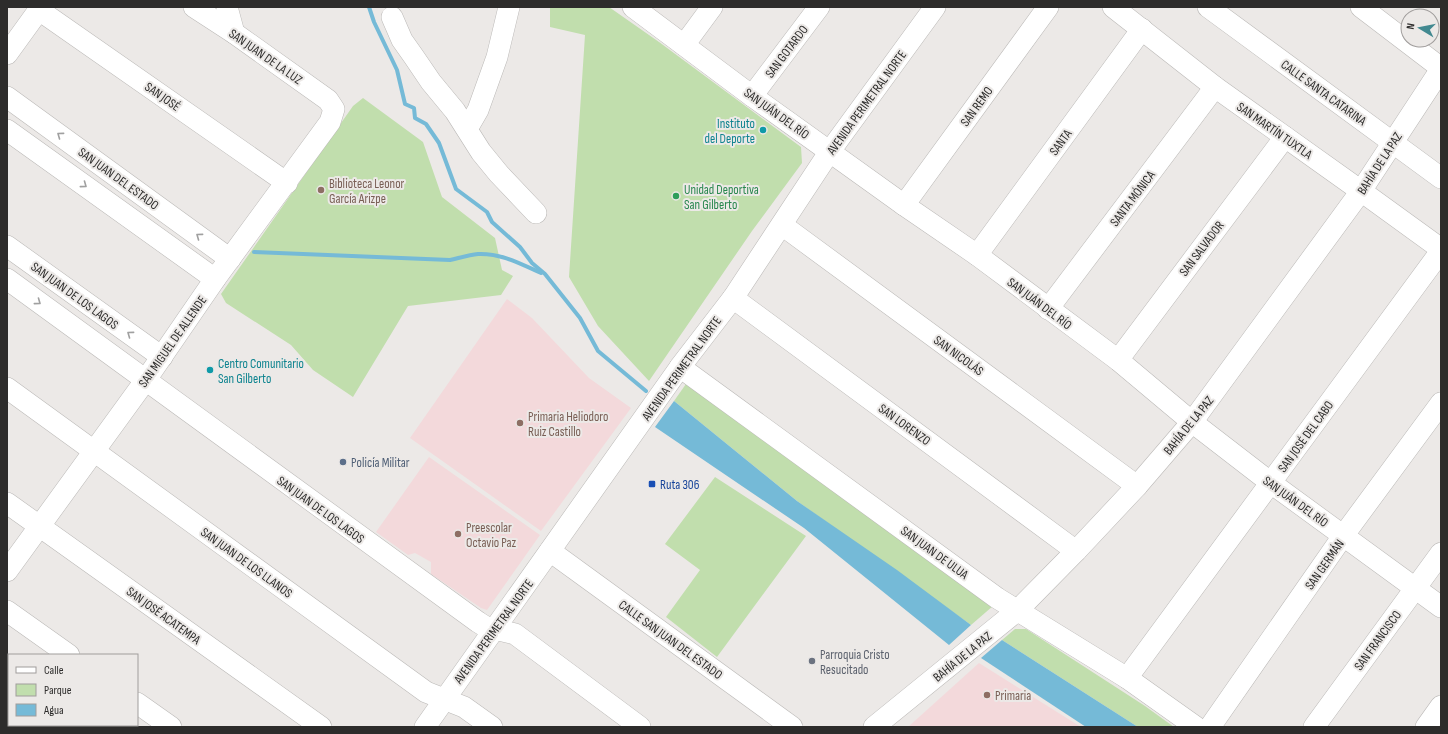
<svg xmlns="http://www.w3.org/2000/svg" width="1448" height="734" viewBox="0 0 1448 734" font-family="'Sofia Sans Condensed',sans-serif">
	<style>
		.education { fill: #f3d9db }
		.green { fill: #c1dead }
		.water { fill: #75bad7 }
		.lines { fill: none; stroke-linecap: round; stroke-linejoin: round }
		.stream { stroke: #75bad7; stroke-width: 4 }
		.minor-casing { stroke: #bbb9b7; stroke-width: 22 }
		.minor { stroke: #fff; stroke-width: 21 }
		.oneway { stroke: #a0a0a0 }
		.culture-dot { fill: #0f9aa8; stroke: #ece9e7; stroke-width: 1.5 }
		.education-dot { fill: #8d6e63; stroke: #ece9e7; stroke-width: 1.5 }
		.leisure-dot { fill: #2e9e5b; stroke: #ece9e7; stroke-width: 1.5 }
		.service-dot { fill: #5c6f8a; stroke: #ece9e7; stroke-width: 1.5 }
		.transit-dot { fill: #1a4fb4; stroke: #ece9e7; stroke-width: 1.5 }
		.worship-dot { fill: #6b7280; stroke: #ece9e7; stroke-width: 1.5 }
		.labels { text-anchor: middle; stroke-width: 4; stroke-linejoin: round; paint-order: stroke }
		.street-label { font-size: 13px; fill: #2d2c2b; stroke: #ece9e7 }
		.culture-label { font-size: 13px; fill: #0d838f; stroke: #ece9e7; text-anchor: end }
		.education-label { font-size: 13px; fill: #785e54; stroke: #ece9e7; text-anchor: start }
		.leisure-label { font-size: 13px; fill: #27864d; stroke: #ece9e7; text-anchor: start }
		.service-label { font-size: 13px; fill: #4e5e75; stroke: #ece9e7; text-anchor: start }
		.transit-label { font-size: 13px; fill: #164399; stroke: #ece9e7; text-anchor: start }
		.worship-label { font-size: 13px; fill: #5b616d; stroke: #ece9e7; text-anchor: start }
	</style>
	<rect width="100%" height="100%" fill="#ece9e7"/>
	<g class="education">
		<polygon points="507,299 532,318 589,378 631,408 541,531 410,438"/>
		<polygon points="429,457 540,535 487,610 481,608 431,574 431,562 415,553 408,555 376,532"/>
		<polygon points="979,663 1081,727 908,727"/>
	</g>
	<g class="green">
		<polygon points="550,7 609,7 659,42 801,147 802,163 752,231 649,381 598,326 569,277 585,35 550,27"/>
		<polygon points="363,98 423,142 442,197 495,238 502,270 513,276 501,295 408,306 353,397 313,370 291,345 226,303 221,294 353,106"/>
		<polygon points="686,384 993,606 971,625 797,501 674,401"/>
		<polygon points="715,477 806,536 717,657 666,617 700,570 665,544"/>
		<polygon points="1015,629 1026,629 1145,706 1174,727 1138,727 1002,640"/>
	</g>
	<g class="water">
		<polygon points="674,401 797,501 897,570 971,625 949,645 804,528 655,427"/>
		<polygon points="1002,640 1138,727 1086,727 981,658"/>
	</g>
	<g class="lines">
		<g class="stream">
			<polyline points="369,7 374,22 397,70 405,104 414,108 415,118 426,124 439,143 456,189 487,212 492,222 520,247 532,263 545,274 580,318 598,351 646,391"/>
			<path d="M254,252L450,260C459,258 469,255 478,254C501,253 521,264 541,273"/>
		</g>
		<defs>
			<g id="minor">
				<polyline points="227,7 234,33"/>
				<polyline points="633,7 752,96 904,205 977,255 1118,360 1192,422 1271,483 1441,607"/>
				<polyline points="1113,7 1215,87 1361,191 1441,249"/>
				<polyline points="1208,7 1441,178"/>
				<polyline points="1361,7 1441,68"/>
				<polyline points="39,10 287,183"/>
				<polyline points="392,17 402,40 414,57 431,82 455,111 481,152 499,174 536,213"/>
				<polyline points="684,45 712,7"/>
				<polyline points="7,54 41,7"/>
				<polyline points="752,96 819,7"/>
				<polyline points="7,97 230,259"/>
				<polyline points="467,129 478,110 497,57 509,7"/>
				<polyline points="7,130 215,279"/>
				<polyline points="904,205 1048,7"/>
				<polyline points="782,225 1137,486"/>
				<polyline points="7,246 162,357"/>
				<polyline points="977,255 1142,29"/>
				<polyline points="7,279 478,622 486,627 515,634 640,727"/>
				<polyline points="733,298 1076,551"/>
				<polyline points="1048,309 1215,87"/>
				<polyline points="1118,360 1285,137"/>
				<polyline points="680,367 997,598 1127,678 1196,727"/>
				<polyline points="7,388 426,692 464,707 492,727"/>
				<polyline points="7,503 321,727"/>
				<polyline points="550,551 792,727"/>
				<polyline points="7,571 145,381 215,279 330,122 334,109 328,100 234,33 194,7"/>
				<polyline points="7,611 69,655"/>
				<polyline points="1127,678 1441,251"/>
				<polyline points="137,703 171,727"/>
				<polyline points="13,725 16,727"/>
				<polyline points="425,727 680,367 733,298 830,151 935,7"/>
				<polyline points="874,727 1018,610 1076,551 1137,486 1192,422 1361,191 1441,69"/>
				<polyline points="1210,727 1343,536 1441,403"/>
				<polyline points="1314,727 1441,553"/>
				<polyline points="1426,727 1441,706"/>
			</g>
		</defs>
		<use href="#minor" class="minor-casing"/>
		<use href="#minor" class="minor"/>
	</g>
	<defs><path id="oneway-chevron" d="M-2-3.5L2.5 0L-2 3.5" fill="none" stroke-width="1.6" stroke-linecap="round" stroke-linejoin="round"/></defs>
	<g class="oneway">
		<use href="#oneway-chevron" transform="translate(60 135) rotate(-144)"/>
		<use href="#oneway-chevron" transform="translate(84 185) rotate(36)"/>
		<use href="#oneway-chevron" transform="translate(199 236) rotate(-144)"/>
		<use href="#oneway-chevron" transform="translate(38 302) rotate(36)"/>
		<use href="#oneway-chevron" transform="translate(130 334) rotate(-144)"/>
	</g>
	<g class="culture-dot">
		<circle cx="763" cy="130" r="4"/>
		<circle cx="210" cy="370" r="4"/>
	</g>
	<g class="education-dot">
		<circle cx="321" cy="190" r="4"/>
		<circle cx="520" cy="423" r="4"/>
		<circle cx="458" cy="534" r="4"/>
		<circle cx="987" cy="695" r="4"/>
	</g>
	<circle class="leisure-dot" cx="676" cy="196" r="4"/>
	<circle class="service-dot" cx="343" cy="462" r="4"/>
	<rect class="transit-dot" x="648" y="480" width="8" height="8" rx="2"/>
	<circle class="worship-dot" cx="812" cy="661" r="4"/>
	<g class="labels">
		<g class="street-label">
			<text transform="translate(786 51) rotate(-53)" y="5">SAN GOTARDO</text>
			<text transform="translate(266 56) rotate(35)" y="5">SAN JUAN DE LA LUZ</text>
			<text transform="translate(1324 92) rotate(36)" y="5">CALLE SANTA CATARINA</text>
			<text transform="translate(163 96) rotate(35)" y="5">SAN JOSÉ</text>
			<text transform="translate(866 102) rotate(-54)" y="5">AVENIDA PERIMETRAL NORTE</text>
			<text transform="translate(976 106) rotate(-54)" y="5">SAN REMO</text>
			<text transform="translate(777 113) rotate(36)" y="5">SAN JUÁN DEL RÍO</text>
			<text transform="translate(1275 130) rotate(35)" y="5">SAN MARTÍN TUXTLA</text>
			<text transform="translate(1060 142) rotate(-54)" y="5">SANTA</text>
			<text transform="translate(1379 163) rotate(-57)" y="5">BAHÍA DE LA PAZ</text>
			<text transform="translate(119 178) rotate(36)" y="5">SAN JUAN DEL ESTADO</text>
			<text transform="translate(1132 198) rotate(-53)" y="5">SANTA MÓNICA</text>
			<text transform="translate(1201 248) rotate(-53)" y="5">SAN SALVADOR</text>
			<text transform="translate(75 295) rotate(36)" y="5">SAN JUAN DE LOS LAGOS</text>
			<text transform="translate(1040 303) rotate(37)" y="5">SAN JUÁN DEL RÍO</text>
			<text transform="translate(172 341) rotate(-55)" y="5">SAN MIGUEL DE ALLENDE</text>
			<text transform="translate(959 355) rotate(36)" y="5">SAN NICOLÁS</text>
			<text transform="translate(681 368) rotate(-54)" y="5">AVENIDA PERIMETRAL NORTE</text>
			<text transform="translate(905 424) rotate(36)" y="5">SAN LORENZO</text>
			<text transform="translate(1188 425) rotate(-51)" y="5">BAHÍA DE LA PAZ</text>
			<text transform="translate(1305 436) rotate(-54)" y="5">SAN JOSÉ DEL CABO</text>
			<text transform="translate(1296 501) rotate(36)" y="5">SAN JUÁN DEL RÍO</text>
			<text transform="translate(321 509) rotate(36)" y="5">SAN JUAN DE LOS LAGOS</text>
			<text transform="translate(935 552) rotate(36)" y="5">SAN JUAN DE ULUA</text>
			<text transform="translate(247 562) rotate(36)" y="5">SAN JUAN DE LOS LLANOS</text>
			<text transform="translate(1324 564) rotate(-55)" y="5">SAN GERMÁN</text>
			<text transform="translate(164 615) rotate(36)" y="5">SAN JOSÉ ACATEMPA</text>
			<text transform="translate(493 631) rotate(-54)" y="5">AVENIDA PERIMETRAL NORTE</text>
			<text transform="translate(671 639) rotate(36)" y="5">CALLE SAN JUAN DEL ESTADO</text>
			<text transform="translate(1377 640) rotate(-54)" y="5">SAN FRANCISCO</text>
			<text transform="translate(962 656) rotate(-39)" y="5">BAHÍA DE LA PAZ</text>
		</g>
		<g class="culture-label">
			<text x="755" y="128">Instituto<tspan x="755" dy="15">del Deporte</tspan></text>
			<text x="218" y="368" text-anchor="start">Centro Comunitario<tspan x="218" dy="15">San Gilberto</tspan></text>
		</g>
		<g class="education-label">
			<text x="329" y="188">Biblioteca Leonor<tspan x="329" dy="15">García Arizpe</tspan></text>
			<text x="528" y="421">Primaria Heliodoro<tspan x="528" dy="15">Ruiz Castillo</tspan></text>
			<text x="466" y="532">Preescolar<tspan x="466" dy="15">Octavio Paz</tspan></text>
			<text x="995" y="700">Primaria</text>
		</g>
		<g class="leisure-label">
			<text x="684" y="194">Unidad Deportiva<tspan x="684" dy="15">San Gilberto</tspan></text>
		</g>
		<g class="service-label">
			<text x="351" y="467">Policía Militar</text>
		</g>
		<g class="transit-label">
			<text x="660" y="489">Ruta 306</text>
		</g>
		<g class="worship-label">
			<text x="820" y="659">Parroquia Cristo<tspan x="820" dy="15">Resucitado</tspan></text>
		</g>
	</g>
	<rect width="1448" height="734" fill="none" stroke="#2d2c2b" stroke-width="16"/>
	<rect x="8" y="654" width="130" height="72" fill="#ece9e7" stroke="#a09d9c"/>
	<rect x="16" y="667" width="20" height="6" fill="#ffffff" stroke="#a09d9c"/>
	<text x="44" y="674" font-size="12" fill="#2d2c2b">Calle</text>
	<rect x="16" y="684" width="20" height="12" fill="#c1dead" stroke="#a09d9c"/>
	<text x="44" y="694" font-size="12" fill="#2d2c2b">Parque</text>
	<rect x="16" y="704" width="20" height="12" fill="#75bad7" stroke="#a09d9c"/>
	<text x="44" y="714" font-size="12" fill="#2d2c2b">Agua</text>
	<g transform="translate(1420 28) rotate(280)"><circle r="19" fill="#ece9e7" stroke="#a09d9c"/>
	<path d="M0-3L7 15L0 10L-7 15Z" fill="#428990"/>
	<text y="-6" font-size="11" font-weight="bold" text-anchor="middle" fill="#2d2c2b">N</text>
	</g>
</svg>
